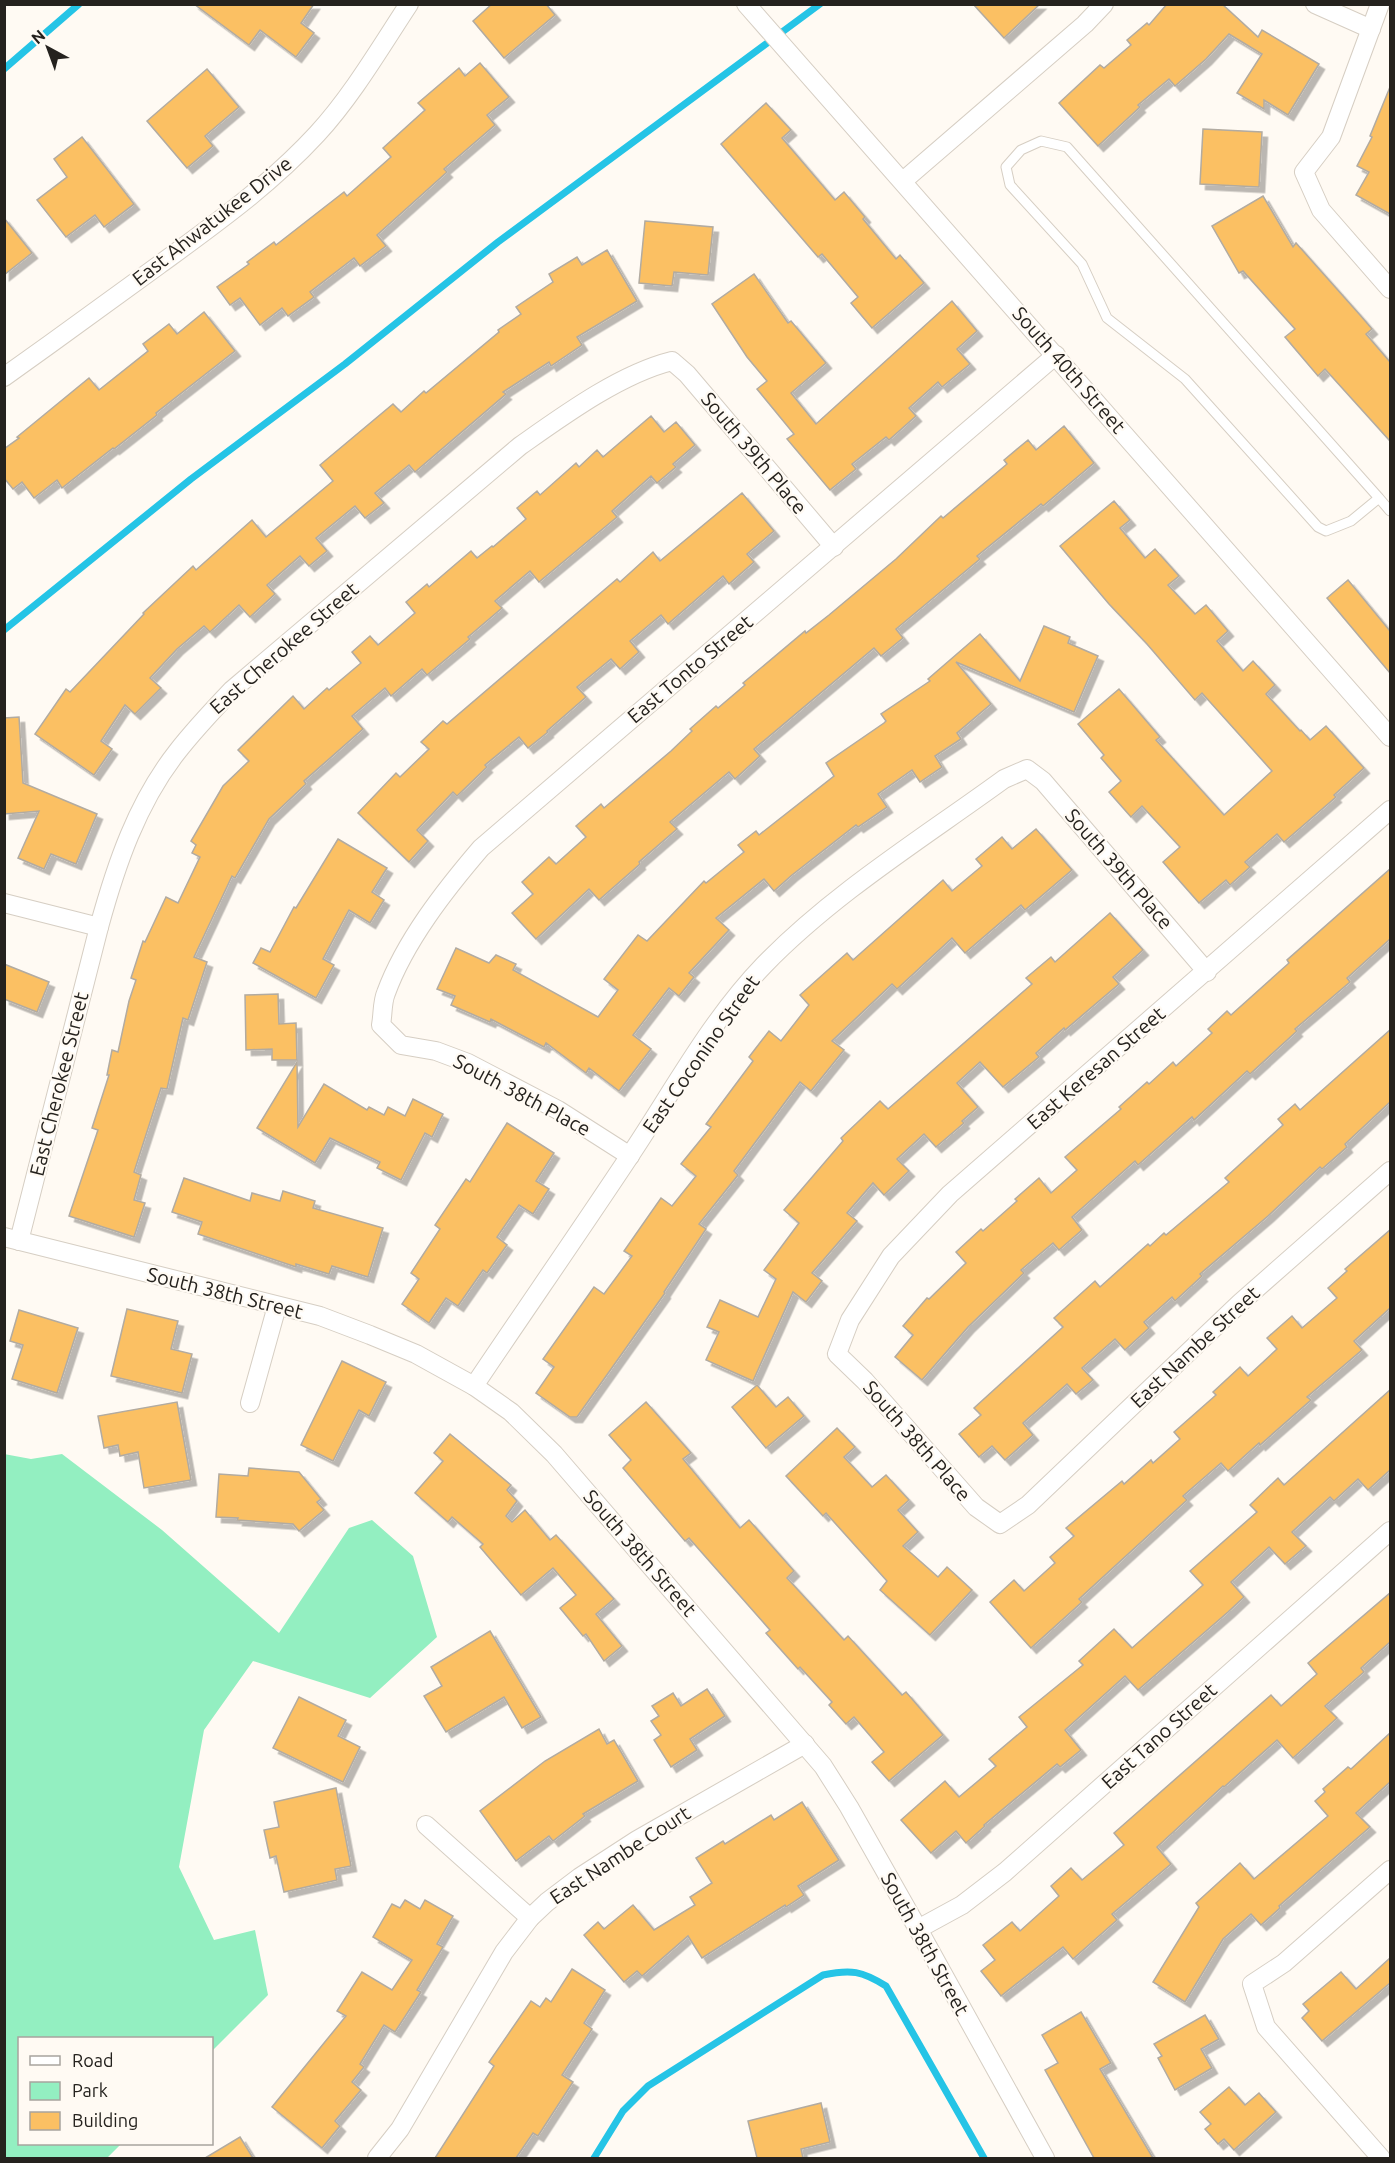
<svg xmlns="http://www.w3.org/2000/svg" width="1395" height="2163" viewBox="0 0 1395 2163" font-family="Ubuntu,sans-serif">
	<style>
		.green { fill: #93efc1 }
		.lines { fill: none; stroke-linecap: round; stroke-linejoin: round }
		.stream { stroke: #25c4e6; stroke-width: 7 }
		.building { fill: #fbc063; stroke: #b2aba1; stroke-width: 1.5; filter: url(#shadow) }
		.service-casing { stroke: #d6cec3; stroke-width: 11 }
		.minor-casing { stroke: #d6cec3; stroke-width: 20 }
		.service { stroke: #fff; stroke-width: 9 }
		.minor { stroke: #fff; stroke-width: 18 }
		.labels { text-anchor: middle; stroke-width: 4.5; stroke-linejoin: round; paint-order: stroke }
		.street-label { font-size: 20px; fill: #25221e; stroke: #fffaf3 }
	</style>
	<defs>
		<filter id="shadow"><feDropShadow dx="5.5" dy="5.5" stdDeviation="0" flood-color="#0004"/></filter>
	</defs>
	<rect width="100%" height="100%" fill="#fffaf3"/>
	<polygon class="green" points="4,1454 31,1459 62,1454 162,1530 279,1633 349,1528 372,1520 413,1556 437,1637 370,1698 253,1661 204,1730 179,1867 214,1940 255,1930 268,1995 212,2051 212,2038 20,2038 20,2144 121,2144 107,2158 5,2158"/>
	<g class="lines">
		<g class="stream">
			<polyline points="4,69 79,4"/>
			<polyline points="4,630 191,479 345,364 498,242 820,4"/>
			<path d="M594,2158L623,2111L648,2086L823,1975C851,1969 862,1971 886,1986L984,2158"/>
		</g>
	</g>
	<g class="building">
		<polygon points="194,4 314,4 301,23 314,33 296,57 260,30 249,45"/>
		<polygon points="492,4 546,4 555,15 504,58 473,21"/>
		<polygon points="973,4 1040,4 1004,38"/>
		<polygon points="1167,4 1222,4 1258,37 1262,30 1319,64 1288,115 1264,100 1264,109 1237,93 1262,54 1229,34 1206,59 1175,86 1169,79 1138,105 1140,107 1098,146 1059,103 1100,65 1104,68 1131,45 1127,40 1147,23 1149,25"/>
		<polygon points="480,63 509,97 487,115 495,125 444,169 447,172 377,235 386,246 360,266 354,258 310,292 314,297 288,316 282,308 260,325 240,298 230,305 217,287 249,264 247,262 274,242 276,245 344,192 347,196 391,157 383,148 425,110 418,103 459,68 465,76"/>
		<polygon points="207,69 239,107 205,136 213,146 187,168 147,121"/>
		<polygon points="1390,87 1390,214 1356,195 1369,172 1357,166 1372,137 1370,136"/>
		<polygon points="766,103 791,130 782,138 835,200 844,192 865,217 863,219 896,259 900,255 924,283 872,328 851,303 858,297 822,254 818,257 721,144"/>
		<polygon points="1203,129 1262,132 1259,187 1200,184"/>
		<polygon points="82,137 134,204 104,227 95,215 66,237 37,200 67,177 54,159"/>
		<polygon points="1263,196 1293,247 1296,243 1360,315 1372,329 1366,334 1390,362 1390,441 1325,369 1318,376 1285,337 1295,329 1243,271 1239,273 1212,226"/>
		<polygon points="4,218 32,253 4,275"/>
		<polygon points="645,221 713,227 708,275 674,272 672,286 639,283"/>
		<polygon points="607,250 637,301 577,337 582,345 551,366 549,362 503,392 506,394 415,472 409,465 375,493 384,503 365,518 355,506 316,538 327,551 309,566 300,556 267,585 275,594 250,617 239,605 210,632 204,626 177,649 150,678 161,688 135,714 125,705 101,741 112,749 94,775 35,734 66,689 70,692 144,614 143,613 193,566 196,570 252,520 266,537 333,481 320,465 393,404 401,412 424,391 426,393 499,332 498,330 521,314 516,307 553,282 549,274 577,257 582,265"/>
		<polygon points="754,274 788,323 791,321 826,363 791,393 816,424 952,301 977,331 957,349 970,364 942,387 938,382 909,408 916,416 889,440 886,437 852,464 856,469 830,490 787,439 794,434 757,389 767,381 747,357 712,304"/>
		<polygon points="204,312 235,351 156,413 157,415 114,449 113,448 62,488 57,480 34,498 22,482 13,489 4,478 4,449 19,438 17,437 89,378 99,390 148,351 143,344 169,324 177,334"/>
		<polygon points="651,416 664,432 676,422 695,445 673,464 676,467 657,483 651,476 612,511 617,517 539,582 530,571 495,601 502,608 468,637 470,639 427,675 422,669 391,696 385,688 352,716 363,729 304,781 306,784 269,819 235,878 232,876 194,957 207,962 188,1020 183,1018 167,1089 161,1088 134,1172 141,1175 134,1200 145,1203 134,1237 69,1216 98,1130 92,1128 109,1075 107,1075 112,1050 118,1052 129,1001 136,980 131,978 143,941 145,942 166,897 178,903 200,857 192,853 196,845 191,841 223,786 249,761 238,750 293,696 304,709 327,688 329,690 361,663 352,652 370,636 378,645 415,613 406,602 427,584 429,587 471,551 477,558 492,546 493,547 526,519 517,508 537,491 540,495 576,463 579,467 597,450 603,457"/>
		<polygon points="1064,426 1094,463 1043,506 1041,504 977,556 980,559 896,629 903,638 881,656 874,648 754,749 760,756 735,779 729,772 670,822 677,829 639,862 640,864 599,900 589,889 536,939 512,913 533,894 522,882 549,857 556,864 586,837 576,826 601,804 604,808 671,751 692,731 690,729 716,706 718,708 745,685 743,683 805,631 806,633 829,615 896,559 941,516 943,518 1007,464 1004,460 1028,440 1036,450"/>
		<polygon points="742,493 774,531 747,554 754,562 729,584 723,576 668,624 661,615 630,641 639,652 620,669 611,659 577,687 586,697 547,731 548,732 528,748 519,737 485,765 487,767 457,796 453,792 417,830 428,841 409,862 358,813 396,773 400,777 429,749 421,742 443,721 447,724 617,579 620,582 653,552 660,561"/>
		<polygon points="1114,501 1130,520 1120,528 1145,558 1155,549 1179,576 1168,585 1195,614 1206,605 1228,631 1217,641 1243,671 1253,661 1275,685 1266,694 1300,731 1301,730 1310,740 1326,726 1364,768 1334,795 1336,797 1284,842 1277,834 1245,862 1250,867 1230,885 1226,880 1199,903 1163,862 1180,847 1142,806 1131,817 1109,792 1121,781 1101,758 1104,755 1078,724 1119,689 1160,737 1156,740 1224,815 1272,771 1202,693 1195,700 1147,644 1109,604 1060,546"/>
		<polygon points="1348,580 1390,631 1390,673 1327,598"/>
		<polygon points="1044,626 1070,637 1068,643 1098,656 1074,712 956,662 991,704 957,733 961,739 935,756 942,767 920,782 912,770 878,794 887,807 858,827 856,825 792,875 774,891 764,879 716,918 729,930 689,973 694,977 679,996 669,988 633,1035 651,1049 619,1091 589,1068 586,1073 546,1043 544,1047 491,1019 490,1022 451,1005 455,996 437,989 456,948 489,963 496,955 516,964 513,970 598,1017 618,990 604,979 638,935 647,941 704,881 706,883 744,852 738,845 756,831 759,835 834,776 826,763 884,723 886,721 881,714 930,681 928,679 980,634 1020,681"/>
		<polygon points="19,717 23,783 97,814 76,864 51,854 44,869 18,858 39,811 4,814 4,718"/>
		<polygon points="1036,829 1072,870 1025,910 1021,905 965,953 952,938 897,989 892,984 832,1041 844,1050 811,1091 800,1082 734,1171 738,1175 699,1224 706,1229 664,1292 665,1293 577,1417 570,1417 536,1393 554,1367 543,1359 594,1287 604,1294 632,1256 624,1251 661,1198 672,1206 696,1176 681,1164 711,1127 706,1124 753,1061 749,1057 769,1031 781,1041 809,1005 800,995 847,953 853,960 943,880 952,891 982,866 976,859 1002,837 1012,849"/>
		<polygon points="338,839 387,868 372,892 384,900 370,923 349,910 323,959 334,965 316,998 253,963 261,948 270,952 294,907 296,908"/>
		<polygon points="1390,869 1390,939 1347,978 1350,982 1295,1029 1297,1031 1250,1074 1247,1071 1194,1120 1192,1117 1138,1165 1135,1161 1072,1217 1082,1230 1059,1250 1053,1243 1021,1270 1024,1273 968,1327 922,1380 895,1357 913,1335 903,1326 927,1298 929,1299 966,1263 956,1252 981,1229 983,1231 1017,1201 1015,1199 1039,1178 1051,1193 1077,1170 1065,1157 1121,1109 1119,1107 1147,1082 1149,1084 1173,1062 1176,1066 1212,1033 1208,1029 1227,1011 1231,1015 1289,963 1287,960"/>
		<polygon points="1110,913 1143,950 1113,977 1119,984 1065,1030 1064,1028 1036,1053 1039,1057 1003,1087 980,1062 957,1083 978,1107 962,1121 964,1123 936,1147 924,1134 897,1159 909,1171 884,1195 873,1183 847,1213 857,1221 812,1273 822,1281 806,1302 793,1292 753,1381 706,1360 719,1332 707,1327 720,1300 758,1317 776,1279 764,1270 799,1223 784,1210 843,1141 841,1138 880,1101 888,1109 1032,984 1026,978 1051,957 1055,962"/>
		<polygon points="4,964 49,982 37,1012 4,999"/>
		<polygon points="278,994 279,1024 296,1023 297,1060 272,1060 272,1049 246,1050 245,995"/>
		<polygon points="1390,1030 1390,1102 1345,1144 1347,1147 1322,1169 1320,1167 1268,1216 1200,1274 1202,1276 1175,1301 1172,1297 1144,1322 1149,1328 1125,1350 1115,1339 1082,1368 1093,1380 1076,1394 1067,1384 1023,1423 1033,1435 1005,1460 992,1446 979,1457 959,1434 981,1415 974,1408 1063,1327 1054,1318 1095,1281 1100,1287 1148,1244 1150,1246 1164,1233 1166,1235 1229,1182 1225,1178 1283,1125 1278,1119 1295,1104 1300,1110"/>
		<polygon points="297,1062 298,1127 324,1084 367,1110 369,1107 384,1115 388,1107 405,1116 413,1099 443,1114 432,1137 425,1133 401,1180 377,1168 380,1162 330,1138 315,1163 257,1128"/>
		<polygon points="507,1123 554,1153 536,1181 549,1189 533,1214 519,1205 497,1237 507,1245 487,1273 483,1270 458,1306 446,1298 429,1323 402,1304 419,1279 411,1273 440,1229 435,1225 466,1179 470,1182"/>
		<polygon points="184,1178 250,1201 252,1193 280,1201 283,1191 315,1201 313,1208 383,1228 368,1277 332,1266 329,1274 296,1264 296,1267 198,1234 202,1222 172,1212"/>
		<polygon points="1390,1230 1390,1308 1354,1341 1362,1350 1307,1397 1311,1400 1260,1445 1259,1443 1228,1471 1221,1463 1183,1496 1187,1500 1079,1599 1082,1602 1031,1648 990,1602 1014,1580 1024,1591 1055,1563 1050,1557 1074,1536 1066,1528 1122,1481 1124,1484 1151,1460 1153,1463 1180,1439 1174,1432 1216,1395 1213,1392 1240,1367 1248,1376 1277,1349 1267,1338 1292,1316 1302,1328 1337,1298 1328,1288 1347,1271 1345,1269"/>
		<polygon points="127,1309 178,1321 171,1349 192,1354 182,1393 111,1376"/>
		<polygon points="19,1310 78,1328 57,1393 12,1379 23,1345 10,1341"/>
		<polygon points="342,1361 386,1382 369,1416 359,1410 333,1461 301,1445"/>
		<polygon points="757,1385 776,1407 788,1397 804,1416 766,1448 732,1407"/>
		<polygon points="1390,1390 1390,1470 1368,1490 1358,1479 1334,1501 1330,1497 1292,1532 1306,1546 1285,1564 1269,1547 1231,1582 1244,1597 1228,1612 1138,1690 1125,1676 1065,1730 1081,1750 1060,1767 1057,1764 984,1825 985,1826 966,1843 956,1831 931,1853 901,1820 945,1781 959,1797 996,1766 989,1759 1027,1727 1019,1717 1083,1665 1079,1661 1114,1629 1132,1648 1203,1585 1190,1571 1257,1512 1250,1505 1278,1478 1284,1485"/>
		<polygon points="177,1402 191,1480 144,1488 138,1452 120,1456 118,1445 104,1448 98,1416"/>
		<polygon points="646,1402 691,1453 683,1459 740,1528 749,1520 794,1571 787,1578 844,1640 848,1636 902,1695 906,1692 943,1735 889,1781 872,1762 884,1752 854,1717 846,1724 829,1705 832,1702 800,1667 798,1669 766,1633 770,1630 689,1538 685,1541 623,1468 631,1460 609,1435"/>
		<polygon points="837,1428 855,1447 844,1457 872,1487 886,1475 909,1500 898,1510 918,1532 903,1546 938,1577 947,1567 972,1590 930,1635 880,1590 887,1581 826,1513 823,1516 786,1476"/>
		<polygon points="450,1434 511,1485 507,1490 517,1501 506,1516 512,1522 525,1510 550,1540 556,1535 614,1599 596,1614 622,1646 604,1661 586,1634 583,1636 560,1608 576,1595 553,1568 521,1595 480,1547 483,1544 452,1517 448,1522 415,1493 443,1461 434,1453"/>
		<polygon points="249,1468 299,1472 321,1499 317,1502 324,1510 299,1531 293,1524 237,1520 238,1518 216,1517 219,1474 248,1476"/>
		<polygon points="1390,1593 1390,1642 1361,1668 1364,1672 1325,1706 1337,1718 1293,1758 1277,1740 1224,1787 1223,1786 1157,1847 1171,1864 1112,1914 1117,1920 1073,1959 1063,1947 1001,1996 981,1971 995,1960 983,1945 1012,1922 1020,1931 1059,1896 1051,1886 1071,1868 1082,1880 1124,1845 1114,1833 1271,1695 1281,1706 1317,1674 1308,1663"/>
		<polygon points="490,1631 541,1717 522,1728 504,1697 446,1732 424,1696 442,1686 431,1667"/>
		<polygon points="707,1689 725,1716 690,1739 697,1750 671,1767 654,1740 661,1735 651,1721 659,1716 652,1706 673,1693 681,1706"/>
		<polygon points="299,1697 346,1720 338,1736 360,1747 343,1782 273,1748"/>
		<polygon points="599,1729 607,1744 614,1740 638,1781 583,1814 585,1816 553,1841 549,1836 516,1861 480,1811 545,1761"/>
		<polygon points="1390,1733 1390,1782 1356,1813 1370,1827 1279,1906 1280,1908 1261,1925 1251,1914 1223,1939 1185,2002 1153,1982 1199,1907 1196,1903 1240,1863 1254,1879 1328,1816 1315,1801 1325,1792 1323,1789 1348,1767 1351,1769"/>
		<polygon points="336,1788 351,1866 335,1869 337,1880 284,1892 276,1856 270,1858 264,1830 279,1827 274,1802"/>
		<polygon points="802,1802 839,1860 798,1886 804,1895 786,1907 785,1905 702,1958 688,1936 642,1976 637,1971 624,1982 584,1935 598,1922 604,1929 633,1905 654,1930 695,1905 690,1897 712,1883 696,1858 723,1841 725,1844 771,1815 774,1820"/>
		<polygon points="405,1900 420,1909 425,1900 453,1916 437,1944 443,1947 417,1990 421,1992 395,2032 384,2025 360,2064 364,2067 352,2082 361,2090 335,2121 340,2126 322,2148 272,2107 346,2016 337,2011 362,1972 392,1990 412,1960 373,1937 392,1904 400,1908"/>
		<polygon points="1390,1958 1390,1983 1322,2041 1302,2018 1309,2011 1303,2004 1341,1972 1356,1989"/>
		<polygon points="572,1969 605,1990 584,2023 592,2029 562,2075 573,2082 538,2136 533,2133 516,2158 435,2158 494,2066 489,2062 531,2001 540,2007 546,1998 551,2002"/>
		<polygon points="1081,2012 1111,2063 1100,2069 1153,2158 1094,2158 1045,2070 1058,2063 1042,2035"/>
		<polygon points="1205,2015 1219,2039 1201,2049 1212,2068 1175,2090 1158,2058 1162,2056 1154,2044"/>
		<polygon points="1229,2087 1245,2105 1259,2093 1276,2112 1234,2150 1224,2139 1218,2144 1205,2129 1211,2124 1200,2112"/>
		<polygon points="821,2103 830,2142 801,2149 803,2158 757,2158 748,2121"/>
		<polygon points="240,2137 253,2158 205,2158"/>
	</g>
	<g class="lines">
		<defs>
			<polyline id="service" points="1379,498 1351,521 1326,531 1318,527 1185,379 1107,318 1082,264 1010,185 1006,167 1021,150 1041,141 1067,147 1379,498 1390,511"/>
			<g id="minor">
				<polyline points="746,4 1390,737"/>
				<polyline points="1315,4 1371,29"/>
				<polyline points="1380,4 1331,137 1304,172 1321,210 1390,289"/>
				<polyline points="903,181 1085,24 1104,4"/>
				<path d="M4,377C56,340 108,302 159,265C215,224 270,185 317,134C352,96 380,48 409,4"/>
				<polyline points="1390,810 950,1194 891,1256 850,1320 837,1354 865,1381 976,1507 1000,1524 1028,1505 1240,1303 1390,1171"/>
				<polyline points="4,903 99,927"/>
				<path d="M630,1156L558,1110L468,1063L436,1051L401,1045L381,1025C383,1015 382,1002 386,993C405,941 445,890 481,848L1056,355"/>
				<polyline points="4,1237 320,1316 370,1335 416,1354 474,1386 511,1412 554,1454 823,1766 849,1807 918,1929 1045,2158"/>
				<path d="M19,1241L99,927C116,865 137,803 177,752C194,730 213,710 232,690L520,446C564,415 620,374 672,361L687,374L834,547"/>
				<path d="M474,1386C525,1310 578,1234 629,1157C672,1093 710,1021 764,965C834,893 923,838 1004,779L1027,769L1043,781L1207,972"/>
				<polyline points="250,1403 277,1306"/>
				<polyline points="426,1825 530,1918"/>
				<polyline points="918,1929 962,1905 1005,1872 1390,1531"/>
				<polyline points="377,2158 400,2129 504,1952 530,1918 547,1902 580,1877 637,1840 805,1744"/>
				<polyline points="1381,2158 1266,2027 1252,1984 1284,1963 1390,1870"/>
			</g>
		</defs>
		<use href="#service" class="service-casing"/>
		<use href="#minor" class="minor-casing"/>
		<use href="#service" class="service"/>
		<use href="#minor" class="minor"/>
	</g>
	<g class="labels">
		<g class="street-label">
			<text transform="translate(212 221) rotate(-38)" y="7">East Ahwatukee Drive</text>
			<text transform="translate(1069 370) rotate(49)" y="7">South 40th Street</text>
			<text transform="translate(754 453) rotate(50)" y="7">South 39th Place</text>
			<text transform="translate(284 648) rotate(-41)" y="7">East Cherokee Street</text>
			<text transform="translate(690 669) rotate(-40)" y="7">East Tonto Street</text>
			<text transform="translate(1119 869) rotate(49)" y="7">South 39th Place</text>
			<text transform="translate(701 1054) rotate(-55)" y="7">East Coconino Street</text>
			<text transform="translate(1096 1068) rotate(-41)" y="7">East Keresan Street</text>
			<text transform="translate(59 1084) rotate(-76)" y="7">East Cherokee Street</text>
			<text transform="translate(522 1095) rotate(28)" y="7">South 38th Place</text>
			<text transform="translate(225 1293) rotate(14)" y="7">South 38th Street</text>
			<text transform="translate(1195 1347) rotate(-43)" y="7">East Nambe Street</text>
			<text transform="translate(917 1441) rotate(49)" y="7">South 38th Place</text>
			<text transform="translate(640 1553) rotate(49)" y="7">South 38th Street</text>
			<text transform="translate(1159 1736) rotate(-42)" y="7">East Tano Street</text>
			<text transform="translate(620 1855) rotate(-33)" y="7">East Nambe Court</text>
			<text transform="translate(925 1944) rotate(61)" y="7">South 38th Street</text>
		</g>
	</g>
	<rect width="1395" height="2163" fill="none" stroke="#25221e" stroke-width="12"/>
	<rect x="18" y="2037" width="195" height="108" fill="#fffaf3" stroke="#a8a49e" stroke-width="1.5"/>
	<rect x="30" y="2056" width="30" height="9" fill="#ffffff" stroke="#a8a49e" stroke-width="1.5"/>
	<text x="72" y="2067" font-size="18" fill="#25221e">Road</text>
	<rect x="30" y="2082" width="30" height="18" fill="#93efc1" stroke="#a8a49e" stroke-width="1.5"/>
	<text x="72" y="2097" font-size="18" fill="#25221e">Park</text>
	<rect x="30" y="2112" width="30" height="18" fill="#fbc063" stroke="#a8a49e" stroke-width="1.5"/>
	<text x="72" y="2127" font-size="18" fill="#25221e">Building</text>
	<g transform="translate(48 48) rotate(319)" stroke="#fffaf3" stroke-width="4.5" paint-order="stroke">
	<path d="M0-4.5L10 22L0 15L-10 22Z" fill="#25221e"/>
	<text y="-9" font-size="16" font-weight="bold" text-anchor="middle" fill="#25221e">N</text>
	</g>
</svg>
